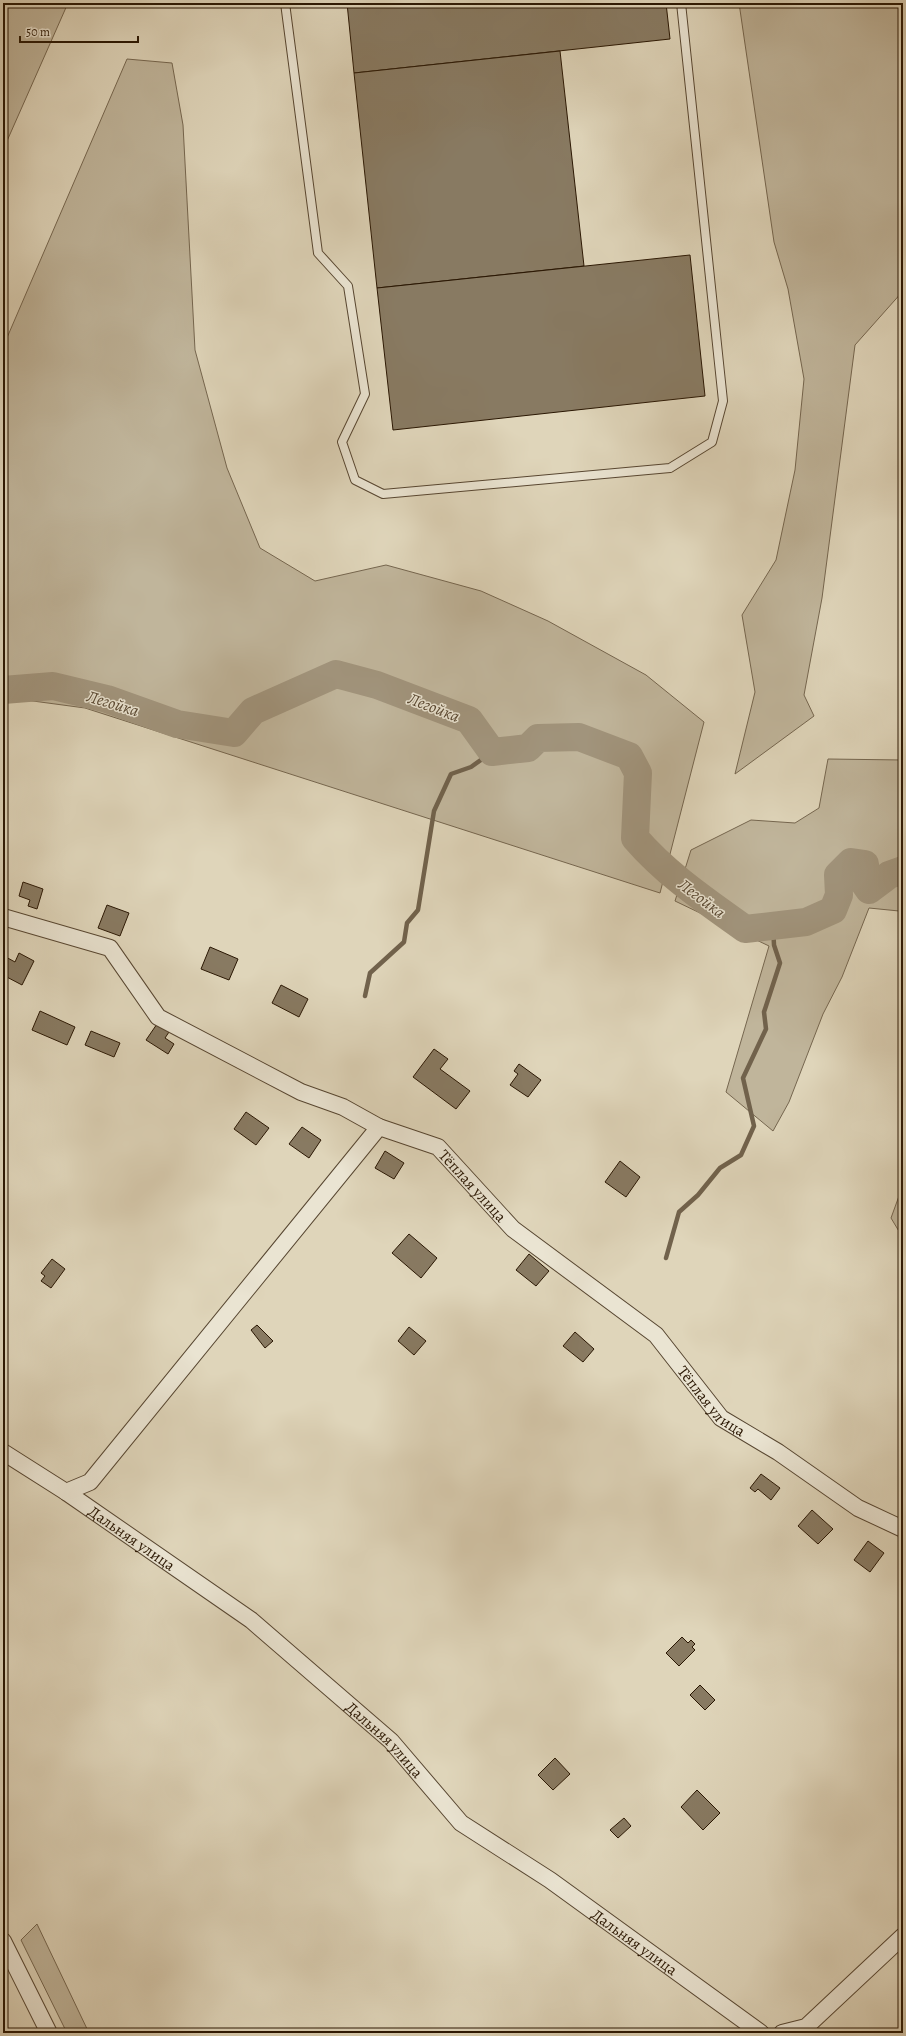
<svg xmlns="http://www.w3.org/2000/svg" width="906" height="2036" viewBox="0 0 906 2036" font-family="Alegreya,serif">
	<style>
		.green { fill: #c0b59b; stroke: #75664f }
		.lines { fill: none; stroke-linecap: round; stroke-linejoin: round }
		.stream { stroke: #71624c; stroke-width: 4.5 }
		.river { stroke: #a1947c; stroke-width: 28 }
		.building { fill: #887a62; stroke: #2a1703 }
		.lane-casing { stroke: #574631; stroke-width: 10 }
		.street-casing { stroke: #574631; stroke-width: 18 }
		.lane { stroke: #eae4d2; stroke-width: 8 }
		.street { stroke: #eae4d2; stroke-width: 16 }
		.labels { text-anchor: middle; stroke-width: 3; stroke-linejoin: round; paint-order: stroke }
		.street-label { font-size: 16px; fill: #2a1703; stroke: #eae4d2 }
		.water-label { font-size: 17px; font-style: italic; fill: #5a4933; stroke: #eae4d2 }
	</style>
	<rect width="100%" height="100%" fill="#dfd5ba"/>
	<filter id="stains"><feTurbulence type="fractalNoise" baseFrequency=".005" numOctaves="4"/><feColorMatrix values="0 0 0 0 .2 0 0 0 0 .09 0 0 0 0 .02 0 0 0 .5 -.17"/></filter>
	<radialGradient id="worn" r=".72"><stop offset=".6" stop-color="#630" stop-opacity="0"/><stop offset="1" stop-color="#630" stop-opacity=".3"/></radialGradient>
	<g class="green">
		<polygon points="3,3 68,3 3,150"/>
		<polygon points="739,3 903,3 903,291 855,345 822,598 804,695 814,716 735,774 755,692 742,615 776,560 795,470 804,379 788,289 774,242"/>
		<polygon points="127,59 172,63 183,125 195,350 227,468 260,548 315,581 386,565 481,591 548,621 646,675 704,722 660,893 85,708 3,697 3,347"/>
		<polygon points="828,759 903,760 903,922 899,911 869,908 842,977 823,1014 789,1102 773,1131 726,1092 769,946 675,901 691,850 751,820 795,823 819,808"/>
		<polygon points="903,1185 903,1238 891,1218"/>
		<polygon points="37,1924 89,2033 67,2033 21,1940"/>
	</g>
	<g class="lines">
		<g class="stream">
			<polyline points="365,996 370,973 404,942 407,923 418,910 434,811 451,774 471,767 492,752"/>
			<polyline points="666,1258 679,1212 698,1195 720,1168 741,1155 754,1126 743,1078 766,1029 764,1012 780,963 774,945 773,926"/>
		</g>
		<path class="river" d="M3,690L53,686L107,699L177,724L234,733L253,711L336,674L377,685L469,720L492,752L528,748L538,738L579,737L629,756L638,773L635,838C667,875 706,901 745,929L806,922L833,910L839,895L838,875L851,862L865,864L862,880L869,890L889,875L903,870"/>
	</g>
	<g class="building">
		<polygon points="347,3 666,3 670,39 354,73"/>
		<polygon points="560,51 584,266 377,288 354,73"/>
		<polygon points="690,255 705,396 393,430 377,288"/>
		<polygon points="23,882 43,889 37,909 28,906 30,900 19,896"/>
		<polygon points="107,905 129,913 120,936 98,928"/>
		<polygon points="210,947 238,959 229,980 201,969"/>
		<polygon points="19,953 34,961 22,985 3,975 4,956 15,962"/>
		<polygon points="281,985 308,999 299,1017 272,1003"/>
		<polygon points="40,1011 75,1027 67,1045 32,1030"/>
		<polygon points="157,1024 169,1032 165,1038 174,1044 168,1054 146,1040"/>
		<polygon points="91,1031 120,1043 114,1057 85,1045"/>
		<polygon points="434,1049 448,1059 440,1069 470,1091 456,1109 413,1077"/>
		<polygon points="519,1064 541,1080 528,1097 510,1085 518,1074 514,1071"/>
		<polygon points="246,1112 269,1128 256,1145 234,1129"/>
		<polygon points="302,1127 321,1140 309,1158 289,1144"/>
		<polygon points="385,1151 404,1163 394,1179 375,1168"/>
		<polygon points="620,1161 640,1177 626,1197 605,1182"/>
		<polygon points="409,1234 437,1258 421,1278 392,1253"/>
		<polygon points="529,1254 549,1271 536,1286 516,1270"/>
		<polygon points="52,1259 65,1269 51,1288 41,1281 45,1276 41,1273"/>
		<polygon points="257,1325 273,1341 265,1348 251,1330"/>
		<polygon points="409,1327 426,1341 414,1355 398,1341"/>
		<polygon points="575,1332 594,1349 583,1362 563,1346"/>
		<polygon points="761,1474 780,1488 771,1500 758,1489 755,1492 750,1488"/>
		<polygon points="812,1510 833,1529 818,1544 798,1526"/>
		<polygon points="868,1541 884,1553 870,1572 854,1560"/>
		<polygon points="682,1637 688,1643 691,1640 695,1644 692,1647 695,1650 679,1666 666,1653"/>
		<polygon points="700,1685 715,1700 705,1710 690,1695"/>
		<polygon points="555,1758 570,1774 553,1790 538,1775"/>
		<polygon points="697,1790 720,1813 703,1830 681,1807"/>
		<polygon points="624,1818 631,1826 618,1838 610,1830"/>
	</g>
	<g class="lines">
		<defs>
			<polyline id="lane" points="285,3 318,253 348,286 365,394 342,442 355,480 383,494 670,468 712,442 723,401 681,3"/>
			<g id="street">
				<path id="s1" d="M3,917L110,948L158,1017L301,1092L343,1107L379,1127L438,1147L513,1229L656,1335L721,1418L778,1452L858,1508L903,1529"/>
				<path id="s2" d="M3,1452L66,1492L251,1620L391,1741L461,1823L550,1880L761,2033"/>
				<polyline points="66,1492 90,1482 379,1127"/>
				<polyline points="3,1941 49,2033"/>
				<polyline points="782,2033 806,2027 903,1936"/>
			</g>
		</defs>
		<use href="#lane" class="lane-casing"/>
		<use href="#street" class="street-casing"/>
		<use href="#lane" class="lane"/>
		<use href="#street" class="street"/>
	</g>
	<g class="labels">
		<g class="street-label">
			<text dy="6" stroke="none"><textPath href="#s1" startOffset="557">Тёплая улица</textPath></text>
			<text dy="6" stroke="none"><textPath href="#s1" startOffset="881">Тёплая улица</textPath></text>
			<text dy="6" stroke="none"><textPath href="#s2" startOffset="155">Дальняя улица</textPath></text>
			<text dy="6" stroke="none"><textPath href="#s2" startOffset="479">Дальняя улица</textPath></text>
			<text dy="6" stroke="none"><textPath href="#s2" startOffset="803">Дальняя улица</textPath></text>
		</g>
		<g class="water-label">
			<text transform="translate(113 703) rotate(17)" y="6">Легойка</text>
			<text transform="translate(434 707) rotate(21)" y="6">Легойка</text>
			<text transform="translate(702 898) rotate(37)" y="6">Легойка</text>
		</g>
	</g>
	<rect width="906" height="2036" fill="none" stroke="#dfd5ba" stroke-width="16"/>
	<rect x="4" y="4" width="898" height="2028" fill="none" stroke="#2a1703" stroke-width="2"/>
	<rect x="8" y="8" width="890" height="2020" fill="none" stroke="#2a1703"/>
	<path d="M20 36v6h118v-6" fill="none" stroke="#2a1703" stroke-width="2"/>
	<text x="26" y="36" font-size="12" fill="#2a1703" stroke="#eae4d2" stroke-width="3" paint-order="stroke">50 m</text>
	<rect width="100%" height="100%" filter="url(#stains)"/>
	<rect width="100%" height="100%" fill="url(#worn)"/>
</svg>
